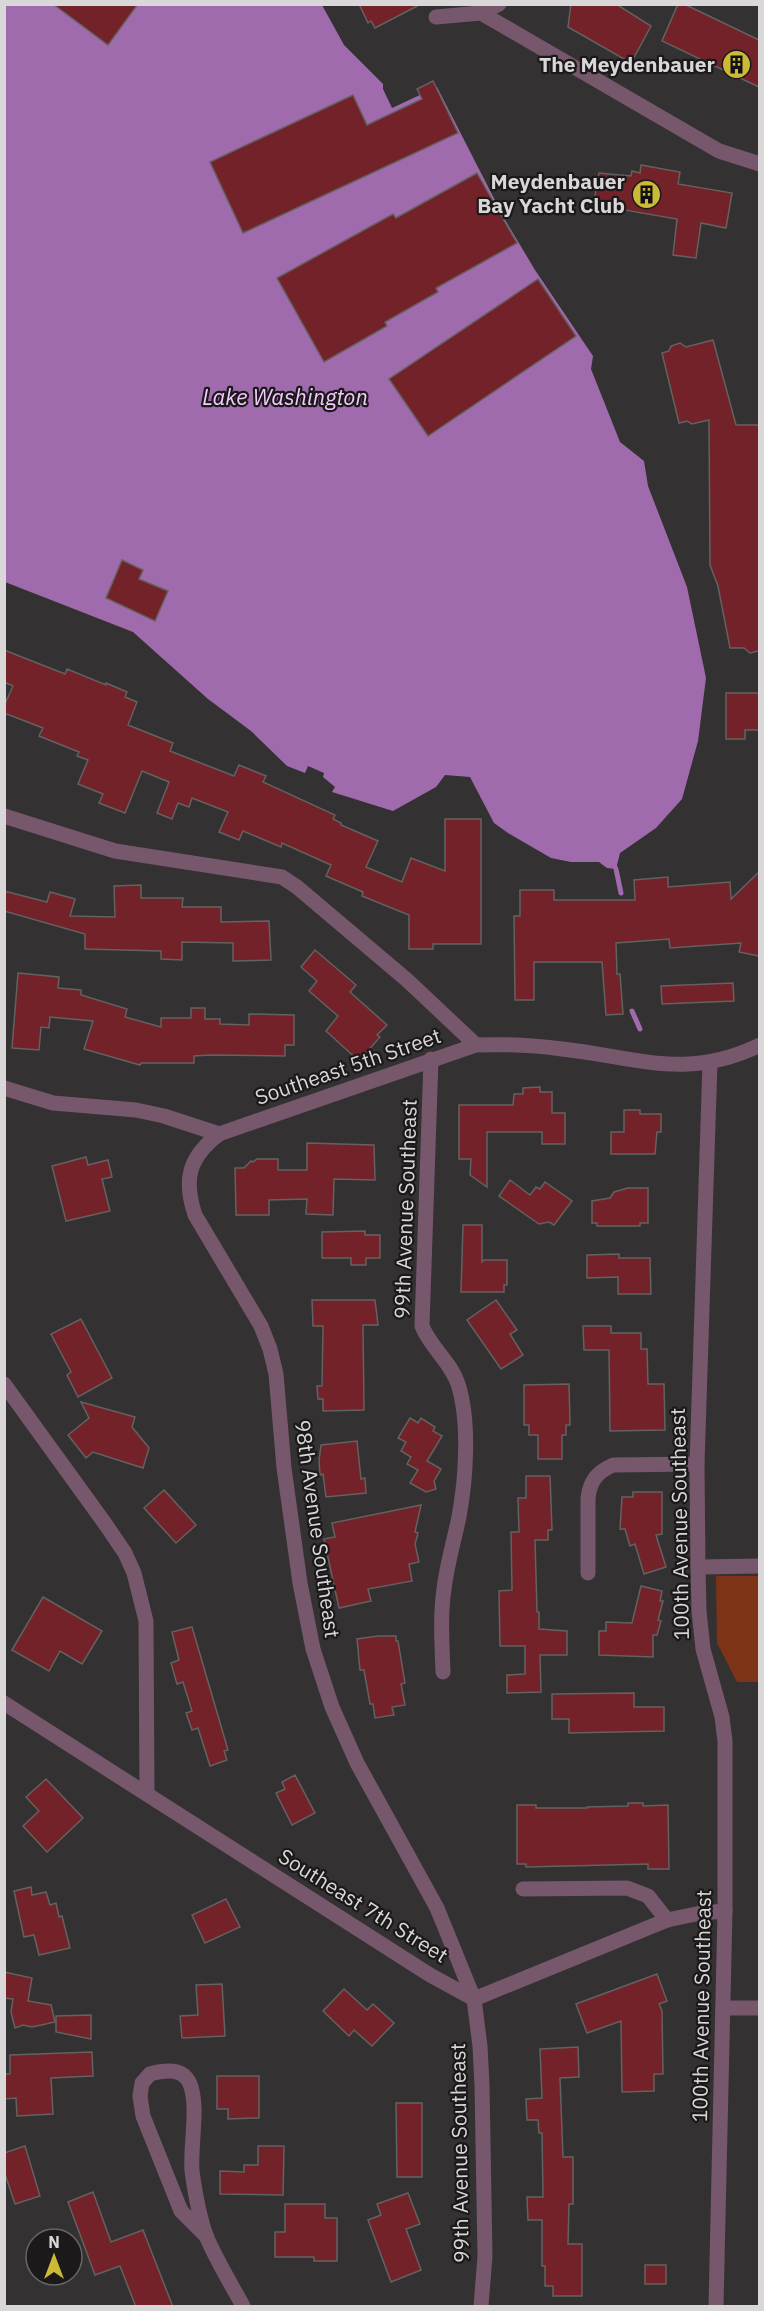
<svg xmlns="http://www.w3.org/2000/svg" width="764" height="2311" viewBox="0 0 764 2311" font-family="'IBM Plex Sans',sans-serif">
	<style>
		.green { fill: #7d3316 }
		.water { fill: #9f6bac }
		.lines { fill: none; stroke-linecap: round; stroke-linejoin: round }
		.stream { stroke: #9f6bac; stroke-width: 5 }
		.building { fill: #722228; stroke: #646161; stroke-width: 1.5 }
		.minor { stroke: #76576c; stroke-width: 15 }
		.labels { text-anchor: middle; stroke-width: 4.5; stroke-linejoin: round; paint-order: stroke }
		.poi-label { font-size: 21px; font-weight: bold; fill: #d9d7d7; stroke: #1b191a; text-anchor: end }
		.street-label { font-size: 21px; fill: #d9d7d7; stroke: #1b191a }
		.water-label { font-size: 22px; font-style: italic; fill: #f4c9fe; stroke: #1b191a }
	</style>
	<rect width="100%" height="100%" fill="#343132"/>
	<polygon class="green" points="716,1576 759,1576 759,1682 737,1682 717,1643"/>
	<polygon class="water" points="4,5 322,5 344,45 383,84 383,89 392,108 437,87 504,218 535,270 593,356 591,369 620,442 644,461 648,486 687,587 706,678 698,741 682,799 656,828 620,853 616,869 607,868 599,862 571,862 551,858 508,833 494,823 470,777 445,775 436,787 393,811 332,792 335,787 323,777 324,773 308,766 305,773 287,766 251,731 208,699 133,632 5,582"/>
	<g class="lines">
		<g class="stream">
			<polyline points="613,863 616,869 621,893"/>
			<polyline points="632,1011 640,1029"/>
		</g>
	</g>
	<g class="building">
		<polygon points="53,4 138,4 108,45"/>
		<polygon points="359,4 421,4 375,28 371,21 368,23"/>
		<polygon points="571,4 616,4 651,26 631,63 568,27"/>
		<polygon points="678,4 684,4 759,40 759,87 662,41"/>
		<polygon points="433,81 458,133 243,233 210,162 353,95 367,125 422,99 417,89"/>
		<polygon points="641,165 680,172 678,184 732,193 726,228 701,223 696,258 673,255 677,219 613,208 614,204 594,201 599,173 631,176 632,171 640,173"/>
		<polygon points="477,173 517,243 436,288 438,292 385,322 387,326 324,362 277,278 393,214 396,218"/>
		<polygon points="538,279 576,336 428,436 389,379"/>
		<polygon points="713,340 736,425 759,425 759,651 750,653 744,648 730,648 718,586 710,565 709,420 692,424 687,421 679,423 662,353 669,351 671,346 680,343 686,347"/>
		<polygon points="122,560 143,570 139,579 168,591 155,621 106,598"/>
		<polygon points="4,650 65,674 67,669 106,685 106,683 127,692 125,697 137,702 128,725 173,743 170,751 234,776 239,765 266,776 263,782 335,815 333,819 341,823 341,825 378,841 366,867 402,882 411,858 445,871 445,819 481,819 481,944 433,944 433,949 409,949 409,915 362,896 363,892 326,876 331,865 282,843 281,847 243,831 239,840 219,832 228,812 192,798 189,807 178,803 172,819 157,813 169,782 142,771 125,813 99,803 103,794 78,784 88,760 77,756 79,752 39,736 43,728 4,713 4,706 13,686 4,682"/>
		<polygon points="726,693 759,693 759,730 745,730 745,739 726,739"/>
		<polygon points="759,872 759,956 739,952 741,943 670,948 669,939 616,943 617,974 620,974 623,1014 606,1015 602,962 534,962 534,1000 515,1000 514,916 520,916 520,890 554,890 554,900 635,900 634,880 668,877 668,887 730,882 731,899"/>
		<polygon points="141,885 141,898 183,898 182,907 221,907 221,922 269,921 271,960 233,961 233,943 182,942 182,960 161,959 161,951 85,949 85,934 4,911 4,891 47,902 50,892 75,899 70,916 115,917 114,886"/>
		<polygon points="315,950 356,985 350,992 387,1025 377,1035 380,1037 359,1061 326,1031 338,1016 309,991 317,981 301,967"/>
		<polygon points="18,973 59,977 58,988 81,990 81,995 127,1009 125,1017 161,1027 161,1018 191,1018 191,1008 205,1008 205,1019 220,1019 220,1024 249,1025 249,1014 294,1015 294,1045 285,1045 285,1056 211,1055 194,1056 194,1063 141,1063 140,1065 84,1049 93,1021 50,1017 49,1028 41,1027 39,1050 12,1048"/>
		<polygon points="733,983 734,1001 662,1004 661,986"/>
		<polygon points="540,1087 540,1092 552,1092 552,1113 565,1113 565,1144 542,1144 542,1132 487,1132 487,1187 470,1175 471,1159 459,1159 459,1105 513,1105 514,1094 523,1094 523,1088"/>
		<polygon points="624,1110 640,1110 640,1114 661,1114 661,1132 657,1132 655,1154 611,1154 611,1132 624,1132"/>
		<polygon points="307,1143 374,1145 375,1180 334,1179 333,1215 306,1214 307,1199 269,1200 269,1215 236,1215 235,1168 244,1168 251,1161 253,1162 257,1159 278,1159 278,1170 307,1170"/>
		<polygon points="86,1157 88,1165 108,1160 112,1177 102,1179 110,1211 66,1221 52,1166"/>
		<polygon points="510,1180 530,1195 536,1187 540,1189 545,1182 572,1201 554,1225 549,1222 539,1224 499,1196"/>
		<polygon points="628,1188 648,1188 648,1223 640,1223 640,1226 597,1226 597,1223 592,1223 592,1201 610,1198 614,1192"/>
		<polygon points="463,1225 482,1225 482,1262 484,1260 507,1260 507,1285 504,1285 504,1292 461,1292"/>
		<polygon points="365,1231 365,1235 380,1235 380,1258 366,1258 366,1265 351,1265 351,1258 322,1258 322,1232"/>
		<polygon points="619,1254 619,1258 650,1258 651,1294 618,1294 618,1277 587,1278 587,1255"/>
		<polygon points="312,1300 375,1300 378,1325 363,1325 364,1410 323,1411 323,1399 318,1399 317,1386 322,1386 323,1326 313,1326"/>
		<polygon points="496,1300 517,1330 510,1334 523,1355 501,1369 467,1320"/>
		<polygon points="81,1319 112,1378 78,1397 67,1375 71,1372 51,1334"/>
		<polygon points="583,1326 611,1326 611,1333 641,1333 641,1349 647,1349 648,1384 664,1384 665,1430 610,1431 609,1350 584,1350"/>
		<polygon points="569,1384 570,1425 566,1425 566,1435 562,1435 562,1459 538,1459 538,1435 529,1435 529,1425 524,1425 524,1385"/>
		<polygon points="81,1402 135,1417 132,1427 149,1448 143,1468 93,1452 86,1458 68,1435 89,1418"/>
		<polygon points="410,1418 418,1423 421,1418 435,1427 433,1431 442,1436 427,1461 441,1469 434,1481 436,1489 426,1492 410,1483 418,1470 407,1464 411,1457 401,1451 406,1442 398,1438"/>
		<polygon points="357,1441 361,1479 365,1478 366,1493 326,1497 323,1474 320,1475 319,1461 321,1445"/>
		<polygon points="526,1476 550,1476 552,1530 548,1530 548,1540 535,1540 537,1612 539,1612 539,1629 567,1631 567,1655 540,1655 541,1692 507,1693 507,1675 525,1674 525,1646 500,1646 499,1591 512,1590 511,1532 519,1532 518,1498 526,1498"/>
		<polygon points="164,1490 196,1525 176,1543 144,1508"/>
		<polygon points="633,1492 662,1492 662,1534 656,1535 666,1567 644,1574 635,1544 630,1546 625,1529 620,1529 622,1497 633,1497"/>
		<polygon points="421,1505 415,1532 418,1533 415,1544 419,1562 409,1564 412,1581 368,1589 371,1601 339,1608 324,1539 335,1537 332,1523"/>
		<polygon points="641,1586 662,1591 660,1601 663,1601 658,1620 661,1621 657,1635 653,1635 653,1657 599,1655 599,1631 606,1631 606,1622 632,1623"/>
		<polygon points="43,1597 102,1631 82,1664 60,1651 49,1671 12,1650"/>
		<polygon points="192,1627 228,1750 224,1751 227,1760 210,1766 198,1728 192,1730 186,1713 192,1711 183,1682 177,1684 171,1663 179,1660 172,1632"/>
		<polygon points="378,1636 396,1636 396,1641 398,1641 405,1683 401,1684 405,1705 392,1707 394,1715 375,1718 373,1704 370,1704 364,1670 360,1670 357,1639"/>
		<polygon points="634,1693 634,1707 664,1707 664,1731 569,1733 569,1719 552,1719 552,1694"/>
		<polygon points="295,1775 315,1813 292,1825 276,1793 285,1789 282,1782"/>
		<polygon points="46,1779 83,1818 47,1852 23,1826 39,1811 26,1797"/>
		<polygon points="628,1803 643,1803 643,1806 668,1805 669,1869 648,1869 648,1864 526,1867 526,1864 517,1864 517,1805 536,1805 536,1808 587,1808 587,1807 628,1806"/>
		<polygon points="31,1887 32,1895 46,1892 50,1905 56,1903 59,1917 62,1916 70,1948 39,1955 34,1935 24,1937 14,1891"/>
		<polygon points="226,1899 240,1927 205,1943 192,1915"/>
		<polygon points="4,1972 32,1978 28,2001 51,2005 55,2022 32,2027 23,2025 15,2028 11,2012 13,1999 4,1998"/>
		<polygon points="657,1974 667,2001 659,2004 662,2011 663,2074 654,2074 654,2091 622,2092 621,2021 587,2033 576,2004"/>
		<polygon points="222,1984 225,2036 182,2038 180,2016 198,2015 196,1985"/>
		<polygon points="344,1989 367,2010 373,2004 394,2023 372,2046 354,2030 349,2036 323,2011"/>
		<polygon points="91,2015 91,2039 56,2032 56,2016"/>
		<polygon points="578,2047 579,2077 560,2078 563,2157 573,2157 573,2204 569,2204 568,2244 582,2244 582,2296 553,2296 553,2286 545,2286 545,2266 542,2266 542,2220 528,2220 527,2197 543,2197 542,2133 539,2133 538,2120 527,2120 526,2099 542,2098 540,2049"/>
		<polygon points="92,2052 93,2076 51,2078 53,2114 17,2116 16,2098 4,2099 4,2074 10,2074 10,2055"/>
		<polygon points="217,2076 259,2076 259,2118 228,2119 228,2109 217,2109"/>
		<polygon points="396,2103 422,2103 422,2177 397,2177"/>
		<polygon points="25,2146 40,2196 15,2204 4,2171 4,2153"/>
		<polygon points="258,2146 284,2146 283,2195 220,2194 220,2171 244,2172 244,2165 258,2165"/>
		<polygon points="93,2192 111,2242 143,2230 173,2307 136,2307 120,2266 95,2275 68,2202"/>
		<polygon points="408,2193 420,2224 406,2229 421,2270 391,2282 368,2220 381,2215 377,2204"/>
		<polygon points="285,2204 325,2204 325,2218 337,2218 337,2261 314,2261 314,2257 275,2257 275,2232 285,2232"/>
		<rect x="645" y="2265" width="21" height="19"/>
	</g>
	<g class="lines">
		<g class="minor">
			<polyline points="481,13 719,151 760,164"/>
			<polyline points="436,17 481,13 499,4"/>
			<polyline points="4,816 115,851 282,877 297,887 407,980 476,1045"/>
			<path d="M431,1059L422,1326C430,1347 451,1362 458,1384C470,1421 466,1479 459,1517C454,1541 447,1564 444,1589C440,1616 442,1644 443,1672"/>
			<polyline points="710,1062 697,1464 698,1567 699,1611 703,1649 722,1717 725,1741 725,1911 716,2306"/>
			<path d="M4,1088L53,1103L136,1110L164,1116L219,1134L476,1045C505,1044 533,1045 562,1049C636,1057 686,1081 760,1045"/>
			<path d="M219,1134C189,1157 183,1179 195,1215L261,1326L270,1349L276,1374L284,1468L300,1583L313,1649L332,1707L357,1763L437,1908L474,1999L480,2046L482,2085L485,2256L481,2306"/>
			<polyline points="4,1384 106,1525 125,1553 134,1573 146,1621 147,1794"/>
			<polyline points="698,1567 760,1566"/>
			<path d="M588,1573V1498C590,1481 597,1472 613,1465L697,1464"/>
			<polyline points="4,1703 430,1975 474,1999 667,1920 701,1913 725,1911"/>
			<polyline points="523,1889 627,1888 648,1896 667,1920"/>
			<polyline points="723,2008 760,2008"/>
			<path d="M207,2237L181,2211L143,2116L140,2096L142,2083L150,2074C164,2070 183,2067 190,2084C199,2106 190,2146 192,2171C195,2193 199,2217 207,2238C217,2261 231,2284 243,2306"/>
		</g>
	</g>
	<defs>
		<symbol id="building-disc" viewBox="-11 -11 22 22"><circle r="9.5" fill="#ccb938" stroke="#1b191a"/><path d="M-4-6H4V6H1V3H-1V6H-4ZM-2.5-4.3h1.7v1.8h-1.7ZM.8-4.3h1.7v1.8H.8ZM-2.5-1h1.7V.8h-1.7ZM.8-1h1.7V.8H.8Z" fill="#111"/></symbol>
	</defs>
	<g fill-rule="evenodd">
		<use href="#building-disc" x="720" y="48" width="33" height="33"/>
		<use href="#building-disc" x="630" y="178" width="33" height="33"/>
	</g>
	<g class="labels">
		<g class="poi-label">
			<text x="715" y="72">The Meydenbauer</text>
			<text x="625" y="189">Meydenbauer<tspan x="625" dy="24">Bay Yacht Club</tspan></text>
		</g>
		<g class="street-label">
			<text transform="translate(348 1067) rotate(-19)" y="7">Southeast 5th Street</text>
			<text transform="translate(406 1209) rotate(-88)" y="7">99th Avenue Southeast</text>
			<text transform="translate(680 1524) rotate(-91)" y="7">100th Avenue Southeast</text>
			<text transform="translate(317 1529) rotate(82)" y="7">98th Avenue Southeast</text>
			<text transform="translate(363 1906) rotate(32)" y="7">Southeast 7th Street</text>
			<text transform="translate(702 2006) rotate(-89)" y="7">100th Avenue Southeast</text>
			<text transform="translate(460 2153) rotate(-91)" y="7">99th Avenue Southeast</text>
		</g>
		<g class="water-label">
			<text x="285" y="405">Lake Washington</text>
		</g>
	</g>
	<rect width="764" height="2311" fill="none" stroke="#d9d7d7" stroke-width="12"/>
	<g transform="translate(54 2257)"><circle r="28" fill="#1b191a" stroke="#676566" stroke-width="1.5"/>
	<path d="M0-4.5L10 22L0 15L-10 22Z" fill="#ccb938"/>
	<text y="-9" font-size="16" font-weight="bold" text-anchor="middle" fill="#d9d7d7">N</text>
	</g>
</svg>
